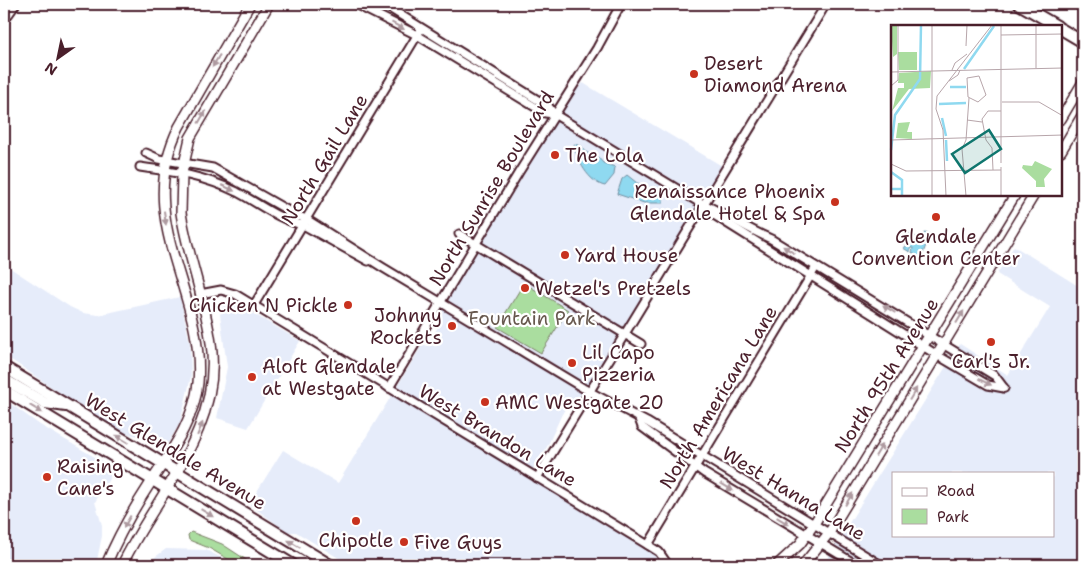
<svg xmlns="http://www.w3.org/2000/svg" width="1087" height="569" viewBox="0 0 1087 569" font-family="'Shantell Sans',sans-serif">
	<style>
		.built { fill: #e6ecfa; fill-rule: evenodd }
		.green { fill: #aadd9f; stroke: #7a7e65 }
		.water { fill: #8fd9f0; stroke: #738fa1 }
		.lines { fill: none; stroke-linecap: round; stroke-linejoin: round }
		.minor-casing { stroke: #4a1f2b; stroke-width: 11 }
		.tertiary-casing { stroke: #4a1f2b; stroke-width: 12 }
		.secondary-casing { stroke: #4a1f2b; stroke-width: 14 }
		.minor { stroke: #fff; stroke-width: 7 }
		.tertiary { stroke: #fff; stroke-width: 9 }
		.secondary { stroke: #fff; stroke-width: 10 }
		.oneway { fill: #ae9aa0 }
		.poi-dot { fill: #c8321e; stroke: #fff; stroke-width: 2 }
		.labels { text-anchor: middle; stroke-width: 4.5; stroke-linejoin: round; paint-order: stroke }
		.poi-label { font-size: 19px; fill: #4a1f2b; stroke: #fff; text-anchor: start }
		.street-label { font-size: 19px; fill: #4a1f2b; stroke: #fff }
		.park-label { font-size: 19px; fill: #67584e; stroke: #fff }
		.inset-river { fill: none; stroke: #8fd9f0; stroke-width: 2.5 }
		.inset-road { fill: none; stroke: #b7a5aa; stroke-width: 1 }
		.view { fill: #0f766e; fill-opacity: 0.15; stroke: #0f766e; stroke-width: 2.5 }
		.inset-edge { fill: none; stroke: #4a1f2b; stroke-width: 2.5 }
	</style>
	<rect width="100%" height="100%" fill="#fff"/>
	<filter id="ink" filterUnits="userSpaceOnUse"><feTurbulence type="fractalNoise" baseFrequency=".02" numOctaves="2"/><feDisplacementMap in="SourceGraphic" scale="10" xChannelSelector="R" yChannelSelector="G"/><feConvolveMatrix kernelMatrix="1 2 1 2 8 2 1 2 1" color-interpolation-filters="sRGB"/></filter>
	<g filter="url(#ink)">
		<g class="built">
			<polygon points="583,83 722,166 576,406 569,402 561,416 547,447 528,477 654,553 664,565 350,565 296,532 289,532 282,528 249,504 283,450 338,483 423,344 427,346 442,320 438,317 441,311 572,95"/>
			<path d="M1014,246L1083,289V565H823L960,344L1008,375L1050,307L997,274ZM893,473H1053V535H893Z"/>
			<polygon points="4,264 70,307 83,313 98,315 180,297 190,344 191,377 180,423 165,448 160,448 138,436 122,432 69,399 4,355"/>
			<polygon points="226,300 230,300 300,341 248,428 217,418 227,367 220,314"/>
			<polygon points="4,399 40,425 115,469 95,502 102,525 102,536 96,565 4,565"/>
			<polygon points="166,549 206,550 236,565 148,565 151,560"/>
		</g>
		<g class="green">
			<polygon points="524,283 568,310 541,353 497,327"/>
			<polygon points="191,532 222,544 254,565 238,565 209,548 189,540 188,535"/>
		</g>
		<g class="water">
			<path d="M574,144L581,146L587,153L597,156L603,163L615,167L614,175L605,186C589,183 576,159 574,144Z"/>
			<polygon points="627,175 637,183 647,186 653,193 663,196 663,203 644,203 617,194 622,179"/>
			<polygon points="912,233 917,238 921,238 924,233 930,234 921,259 912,253 913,248 910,248 910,252 903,248 907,246 906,244 901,243 902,235"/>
		</g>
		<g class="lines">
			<defs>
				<g id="minor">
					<polyline points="355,4 417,35 545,113 554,114"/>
					<path d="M383,4L549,107L554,114L697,201C723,212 745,228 771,239L995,376L1004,388"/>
					<polyline points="146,153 159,159 213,168 296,215 306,219 382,267 583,388 647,422 881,565"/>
					<path d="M140,167C176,172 204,176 237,192C258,203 279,220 303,225L368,261"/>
					<polyline points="703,204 706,210 937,355 988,385 1004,388"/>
					<polyline points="459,234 641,344"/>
					<polyline points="200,294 221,290 235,294 648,545 659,552 668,565"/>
					<polyline points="254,305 421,29"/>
					<polyline points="389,388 519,172 597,48 621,4"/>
					<polyline points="639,419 642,427 704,473 857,565"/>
					<polyline points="537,478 826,4"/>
					<polyline points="648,545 816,267"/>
				</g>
				<g id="tertiary">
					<polyline points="1061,119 1083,82"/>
					<polyline points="1061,151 1083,114"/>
					<path d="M106,565C118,536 134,508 151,482C171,451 194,421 198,383C206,293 132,221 179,127L250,4"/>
					<path d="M122,565C157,493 223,429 211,343C205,299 188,257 181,213L182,173L190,138L269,4"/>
					<polyline points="777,565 800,544 814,524 1015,195"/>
					<polyline points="803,565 829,533 1034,195"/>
				</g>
				<g id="secondary">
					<polyline points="1019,4 1057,26"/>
					<polyline points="4,18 14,4"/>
					<polyline points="1061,29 1083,42"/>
					<polyline points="4,367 330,565"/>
					<polyline points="4,379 45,403 66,406"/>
					<polyline points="4,390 293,565"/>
				</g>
			</defs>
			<use href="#minor" class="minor-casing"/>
			<use href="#tertiary" class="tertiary-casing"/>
			<use href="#secondary" class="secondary-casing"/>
			<use href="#minor" class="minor"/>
			<use href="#tertiary" class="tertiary"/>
			<use href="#secondary" class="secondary"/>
		</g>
		<defs><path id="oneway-solid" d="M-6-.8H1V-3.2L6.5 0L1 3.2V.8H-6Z" transform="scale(1.25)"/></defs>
		<g class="oneway">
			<use href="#oneway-solid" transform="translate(398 26) rotate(29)"/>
			<use href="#oneway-solid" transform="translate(216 61) rotate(121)"/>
			<use href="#oneway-solid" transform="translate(202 117) rotate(-60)"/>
			<use href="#oneway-solid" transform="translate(228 188) rotate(25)"/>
			<use href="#oneway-solid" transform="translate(165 218) rotate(82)"/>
			<use href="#oneway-solid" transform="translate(789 250) rotate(-148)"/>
			<use href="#oneway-solid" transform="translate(889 309) rotate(-148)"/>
			<use href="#oneway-solid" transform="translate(960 317) rotate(-59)"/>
			<use href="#oneway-solid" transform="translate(985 382) rotate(26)"/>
			<use href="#oneway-solid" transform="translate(913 394) rotate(-59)"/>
			<use href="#oneway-solid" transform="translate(36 409) rotate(31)"/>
			<use href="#oneway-solid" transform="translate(200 429) rotate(-68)"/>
			<use href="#oneway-solid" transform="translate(122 439) rotate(-149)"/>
			<use href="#oneway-solid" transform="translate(879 450) rotate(-59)"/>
			<use href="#oneway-solid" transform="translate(727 487) rotate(31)"/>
			<use href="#oneway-solid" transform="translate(849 499) rotate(-59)"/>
			<use href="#oneway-solid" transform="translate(207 513) rotate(31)"/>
			<use href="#oneway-solid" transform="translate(783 521) rotate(31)"/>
			<use href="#oneway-solid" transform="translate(127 522) rotate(119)"/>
			<use href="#oneway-solid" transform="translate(294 544) rotate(-149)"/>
		</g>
	</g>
	<g class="poi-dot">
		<circle cx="694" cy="74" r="5"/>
		<circle cx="555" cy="155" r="5"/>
		<circle cx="835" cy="202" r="5"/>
		<circle cx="936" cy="217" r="5"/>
		<circle cx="565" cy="255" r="5"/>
		<circle cx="525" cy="288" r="5"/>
		<circle cx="348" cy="305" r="5"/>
		<circle cx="452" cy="326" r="5"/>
		<circle cx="991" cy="342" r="5"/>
		<circle cx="572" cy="363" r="5"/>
		<circle cx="252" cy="377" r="5"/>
		<circle cx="485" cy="402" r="5"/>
		<circle cx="47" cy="477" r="5"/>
		<circle cx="356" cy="521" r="5"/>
		<circle cx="404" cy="542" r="5"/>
	</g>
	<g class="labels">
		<g class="poi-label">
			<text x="704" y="70">Desert<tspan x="704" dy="22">Diamond Arena</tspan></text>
			<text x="565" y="162">The Lola</text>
			<text x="825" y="198" text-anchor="end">Renaissance Phoenix<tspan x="825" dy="22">Glendale Hotel &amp; Spa</tspan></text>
			<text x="936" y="243" text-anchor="middle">Glendale<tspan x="936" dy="22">Convention Center</tspan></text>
			<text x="575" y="262">Yard House</text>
			<text x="535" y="295">Wetzel's Pretzels</text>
			<text x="338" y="312" text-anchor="end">Chicken N Pickle</text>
			<text x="442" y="322" text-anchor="end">Johnny<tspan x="442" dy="22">Rockets</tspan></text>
			<text x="582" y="359">Lil Capo<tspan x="582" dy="22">Pizzeria</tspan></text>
			<text x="991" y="368" text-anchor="middle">Carl's Jr.</text>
			<text x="262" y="373">Aloft Glendale<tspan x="262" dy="22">at Westgate</tspan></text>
			<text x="495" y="409">AMC Westgate 20</text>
			<text x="57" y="473">Raising<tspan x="57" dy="22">Cane's</tspan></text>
			<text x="356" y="547" text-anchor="middle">Chipotle</text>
			<text x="414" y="549">Five Guys</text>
		</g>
		<g class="street-label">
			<text transform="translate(324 159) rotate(-59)" y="7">North Gail Lane</text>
			<text transform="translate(491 188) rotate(-59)" y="7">North Sunrise Boulevard</text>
			<text transform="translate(886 375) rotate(-58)" y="7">North 95th Avenue</text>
			<text transform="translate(718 397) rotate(-59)" y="7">North Americana Lane</text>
			<text transform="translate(498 435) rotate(31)" y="7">West Brandon Lane</text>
			<text transform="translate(176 451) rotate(31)" y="7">West Glendale Avenue</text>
			<text transform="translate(794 493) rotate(31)" y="7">West Hanna Lane</text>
		</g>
		<g class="park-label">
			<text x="532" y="325">Fountain Park</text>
		</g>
	</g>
	<g transform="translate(891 25)">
		<rect width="171" height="171" fill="#fff"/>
		<path d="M0,0H6V29L2,32ZM7,27H26V45H8ZM40,46L39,63L18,64L1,86L7,63H13V58H7L8,48ZM19,97L16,107H21V114L5,113L7,98ZM144,136L161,144L153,154L154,162H145V156L131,143L132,140L141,141Z" fill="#aadd9f"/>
		<path class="inset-river" d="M73,44L103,1M59,62H75M48,79L75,78M51,93L55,111M55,115L56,136M0,125L4,90L29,54L30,0M0,147L11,155V164M0,164H11V171"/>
		<path class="inset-road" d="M41,0V171M110,10L172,9M75,21L76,0M145,43V0M61,45L64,38L76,29M0,47L172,43M88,51L95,70L87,77L77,72L76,53ZM58,56L67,50L69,45M0,61L7,55V0M111,77H148L172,91M76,95L91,97M0,115L172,110M110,138V0M0,139L15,146L110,145M110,142V171M102,145L101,123L95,115L91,94L97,86H110M55,171L52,105L45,84L46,71L101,0M75,171L71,124L75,115L78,73"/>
		<path class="view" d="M98,105L110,124L74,148L61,129Z"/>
		<rect width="171" height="171" class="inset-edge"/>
	</g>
	<rect width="1087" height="569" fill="none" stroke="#fff" stroke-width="20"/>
	<rect x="10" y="10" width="1067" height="549" fill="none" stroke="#4a1f2b" stroke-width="2" filter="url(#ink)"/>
	<rect x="892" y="472" width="162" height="65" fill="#ffffff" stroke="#b7a5aa"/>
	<rect x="902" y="488" width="25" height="8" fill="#ffffff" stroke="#b7a5aa"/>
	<text x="937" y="496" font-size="15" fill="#4a1f2b">Road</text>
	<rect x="902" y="509" width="25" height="15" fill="#aadd9f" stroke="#b7a5aa"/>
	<text x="937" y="522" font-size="15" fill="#4a1f2b">Park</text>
	<g transform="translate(58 58) rotate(213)" stroke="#ffffff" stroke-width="4" paint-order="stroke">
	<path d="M0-4L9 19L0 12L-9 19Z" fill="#4a1f2b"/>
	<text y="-8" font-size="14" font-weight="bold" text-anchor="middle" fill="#4a1f2b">N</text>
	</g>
</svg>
